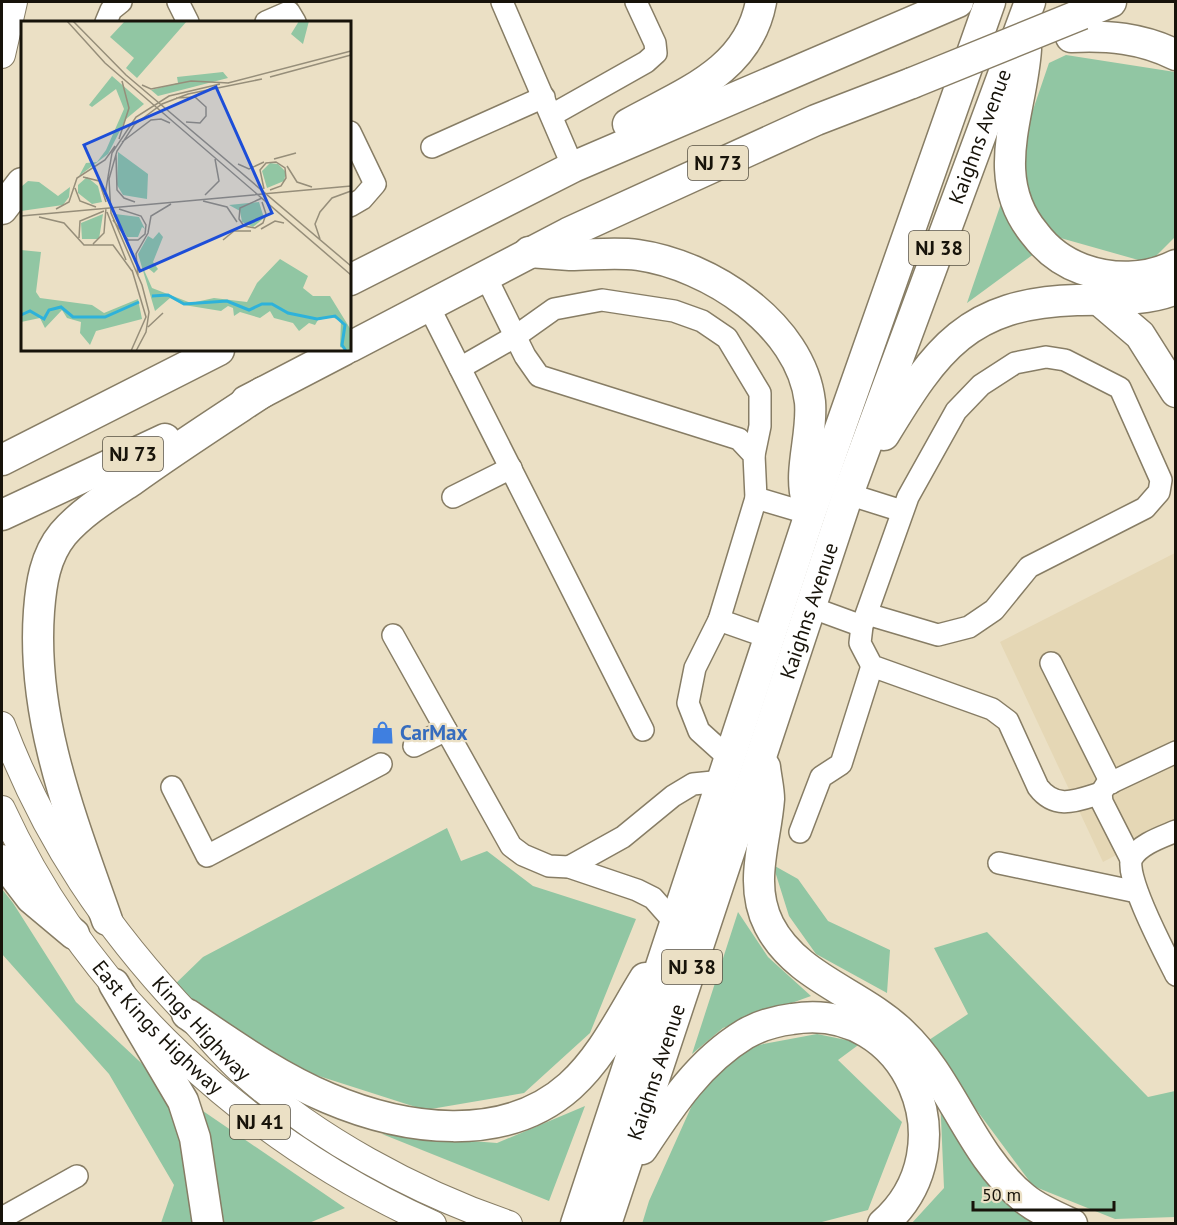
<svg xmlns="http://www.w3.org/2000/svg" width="1177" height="1225" viewBox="0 0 1177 1225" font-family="'PT Sans',sans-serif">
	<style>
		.built { fill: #e5d7b5 }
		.green { fill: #91c6a3 }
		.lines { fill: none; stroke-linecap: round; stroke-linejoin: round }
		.minor-casing { stroke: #877d65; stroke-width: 24 }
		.major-casing { stroke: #877d65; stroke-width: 28 }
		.highway-casing { stroke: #877d65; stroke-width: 33 }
		.minor { stroke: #fff; stroke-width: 21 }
		.major { stroke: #fff; stroke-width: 26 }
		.highway { stroke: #fff; stroke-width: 30 }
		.highway-bridge-casing { stroke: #877d65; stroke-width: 33; stroke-linecap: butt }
		.highway-bridge { stroke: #fff; stroke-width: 30 }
		.labels { text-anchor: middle; stroke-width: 4.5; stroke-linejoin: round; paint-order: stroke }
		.shield { fill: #ebe0c5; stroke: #575042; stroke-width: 1.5 }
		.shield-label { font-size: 20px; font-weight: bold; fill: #17130a }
		.street-label { font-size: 21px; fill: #17130a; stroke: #ebe0c5 }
		.shop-label { font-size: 21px; font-weight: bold; fill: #366cbe; stroke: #ebe0c5; text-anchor: start }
		.inset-river { fill: none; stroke: #2eb2da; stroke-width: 3 }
		.inset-road { fill: none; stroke: #968e7a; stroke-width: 1.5 }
		.view { fill: #1d4ed8; fill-opacity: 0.15; stroke: #1d4ed8; stroke-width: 3 }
		.inset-edge { fill: none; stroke: #17130a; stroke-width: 3 }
	</style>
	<rect width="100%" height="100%" fill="#ebe0c5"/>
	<polygon class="built" points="1175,553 1175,824 1103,862 1000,642"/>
	<g class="green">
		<polygon points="1066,55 1175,72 1175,237 1149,263 1057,237 967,303 1049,63"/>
		<polygon points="447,828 461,861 487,851 533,886 636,919 590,1033 524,1093 425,1110 272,1061 171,988 203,957"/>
		<polygon points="773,865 798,879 828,921 890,950 887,993 816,954 789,916"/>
		<polygon points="2,889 13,903 76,1002 153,1074 177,1103 196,1223 161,1223 174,1185 109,1074 2,954"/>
		<polygon points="738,912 768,957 811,996 723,1028 692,1054"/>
		<polygon points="987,932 1148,1097 1175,1091 1175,1217 1115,1219 1033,1186 926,1042 968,1014 934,948"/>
		<polygon points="817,1034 861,1043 838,1060 902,1122 868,1210 818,1223 642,1224 649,1201 697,1094 748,1047"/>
		<polygon points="940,1095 1042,1223 911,1224 944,1188"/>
		<polygon points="585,1106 549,1201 382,1134 497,1143"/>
		<polygon points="203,1111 345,1208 309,1223 222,1223"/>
	</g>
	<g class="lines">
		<defs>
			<g id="minor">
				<polyline points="178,2 188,22"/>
				<polyline points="502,2 573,167"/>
				<polyline points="106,22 111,10 121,2"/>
				<polyline points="266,22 289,12 295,22"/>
				<polyline points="552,115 646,62 656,53 655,43 636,2"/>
				<polyline points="350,132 375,184 362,199 350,206"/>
				<polyline points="432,147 544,97"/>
				<polyline points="485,275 525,356 539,376 739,439 754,455 756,498 810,514"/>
				<polyline points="428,305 643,730"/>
				<polyline points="460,368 516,336 554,309 602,300 674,311 702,321 727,338 760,393 760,426 754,455"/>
				<polyline points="848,494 902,511"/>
				<polyline points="453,497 511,468"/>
				<polyline points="756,498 719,620 770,638"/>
				<polyline points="810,607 862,626"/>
				<path d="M867,614L938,635L969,627L994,610L1029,567L1145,508L1159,492L1161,480L1120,388L1065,360L1046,357L1015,363L981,385L956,411L908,497L862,626L860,643L872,666L992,709L1008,721L1038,787C1056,811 1078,800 1101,793"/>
				<polyline points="719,620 695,668 688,703 699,731 730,759"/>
				<polyline points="393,635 511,846 523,855 549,866 569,867 637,890 653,898 676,924"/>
				<polyline points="1051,663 1111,783"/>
				<polyline points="414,746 446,730"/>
				<polyline points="172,787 207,856 381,764"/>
				<path d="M1176,831C1162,837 1140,844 1132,858C1123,874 1166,955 1176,975"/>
				<polyline points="800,832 821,777 841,764 872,666"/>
				<polyline points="1131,859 1102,802 1101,793 1106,785 1176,752"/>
				<polyline points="999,863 1137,892"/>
				<polyline points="569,867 623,837 673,796 693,784 723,781"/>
				<polyline points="2,1218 77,1176"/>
			</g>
			<g id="major">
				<polyline points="2,55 14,2"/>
				<path id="s1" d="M2,725C46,841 107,930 192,1019C209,1037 224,1056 242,1072C316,1138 415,1192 509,1224"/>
				<path id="s2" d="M2,809C87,994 248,1141 433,1224"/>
			</g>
			<g id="highway">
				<polyline points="1082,14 1111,2"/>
				<path d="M1071,37C1107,35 1142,38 1176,55"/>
				<path d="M1026,49C1022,113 987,177 1035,234C1047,250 1063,262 1082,269C1112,280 1146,280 1176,265"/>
				<path d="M628,124C684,93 748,71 761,2"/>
				<polyline points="2,209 22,183"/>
				<path d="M529,252C542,253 556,254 570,255C593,255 615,252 638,255C709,265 801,324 810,402C813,435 798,471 807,501"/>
				<polyline points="350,280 573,167 958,2"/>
				<polyline points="1099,300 1140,335 1176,392"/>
				<polyline points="350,347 568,233 816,120 912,83"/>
				<polyline points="246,401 344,350"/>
				<path d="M884,435C936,349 968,303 1077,300C1110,299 1144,302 1176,289"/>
				<polyline points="2,460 219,350"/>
				<polyline points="2,515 165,439"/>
				<path d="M765,767C766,777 769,789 769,799C766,841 748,884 769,925C796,978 861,993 902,1033C952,1080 970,1154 1024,1198C1037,1209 1056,1217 1072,1224"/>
				<polyline points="2,860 31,898 74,934"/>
				<path d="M107,920C72,820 31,719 39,611C41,584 45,556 63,534C82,512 107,497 131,481C174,450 219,421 263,392"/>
				<polyline points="114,984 183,1101 195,1138 208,1224"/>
				<path d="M187,1014C233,1045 278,1077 328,1098C403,1130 504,1145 570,1086C603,1056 622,1015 645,978"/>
				<path d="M642,1149C671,1105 699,1062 745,1034C759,1026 776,1021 792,1019C908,1000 970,1148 883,1224"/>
				<polyline points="576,1224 810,514 990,2"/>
				<path id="s3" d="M606,1224L848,494L1030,2"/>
			</g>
		</defs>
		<use href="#minor" class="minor-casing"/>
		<use href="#major" class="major-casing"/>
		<use href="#highway" class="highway-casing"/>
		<use href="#minor" class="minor"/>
		<use href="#major" class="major"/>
		<use href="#highway" class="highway"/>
		<defs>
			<polyline id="highway-bridge" points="912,83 1082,14"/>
		</defs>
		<use href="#highway-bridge" class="highway-bridge-casing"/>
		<use href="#highway-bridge" class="highway-bridge"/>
	</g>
	<defs>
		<symbol id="shop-bare" viewBox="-9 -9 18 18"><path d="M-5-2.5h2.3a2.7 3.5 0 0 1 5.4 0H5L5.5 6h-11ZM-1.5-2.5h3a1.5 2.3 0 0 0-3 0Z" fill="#3f7fe0" stroke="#ebe0c5" stroke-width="2.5" paint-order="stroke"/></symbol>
	</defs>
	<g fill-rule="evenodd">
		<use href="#shop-bare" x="366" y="716" width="33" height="33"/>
	</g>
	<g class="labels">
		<g class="shield">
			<rect x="688" y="146" width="60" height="34" rx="4.5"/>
			<rect x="909" y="231" width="60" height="34" rx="4.5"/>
			<rect x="103" y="437" width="60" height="34" rx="4.5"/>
			<rect x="662" y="950" width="60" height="34" rx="4.5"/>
			<rect x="230" y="1105" width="60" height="34" rx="4.5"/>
		</g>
		<g class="shield-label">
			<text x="718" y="170">NJ 73</text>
			<text x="939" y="255">NJ 38</text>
			<text x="133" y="461">NJ 73</text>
			<text x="692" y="974">NJ 38</text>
			<text x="260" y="1129">NJ 41</text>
		</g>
		<g class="street-label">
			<text dy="7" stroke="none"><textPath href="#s3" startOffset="1150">Kaighns Avenue</textPath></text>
			<text dy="7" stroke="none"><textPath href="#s3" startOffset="646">Kaighns Avenue</textPath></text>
			<text dy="7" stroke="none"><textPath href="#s2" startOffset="270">East Kings Highway</textPath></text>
			<text dy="7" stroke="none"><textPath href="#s1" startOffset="366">Kings Highway</textPath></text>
			<text dy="7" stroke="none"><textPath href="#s3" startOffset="160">Kaighns Avenue</textPath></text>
		</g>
		<g class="shop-label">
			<text x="400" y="740">CarMax</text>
		</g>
	</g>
	<g transform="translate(21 21)">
		<rect width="330" height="330" fill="#ebe0c5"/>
		<path d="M104,0H166L116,57L105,47L113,37L89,16ZM278,0H288L282,23L270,13ZM202,51L207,57L137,75L130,69L157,62L156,56ZM91,55L123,83L105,98L87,133L58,155L65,142L76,141L85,129L103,88L95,68L71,86L68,84ZM97,131L127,153L126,178L102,174L96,164ZM249,142L257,143L265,151L263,160L246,167L241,150ZM66,156L77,165L81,181L71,183L57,172V164ZM7,160L18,161L37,175L49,166L48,176L42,184L0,190V166ZM238,181L243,197L232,206L221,201L219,190L208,184ZM82,193L78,218H61L60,202ZM94,193L118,196L124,208L121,206L117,216H106ZM138,211L142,216L132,241L137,248L133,252L127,247L123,249L131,267L170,282L193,277L226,281L236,262L259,238L287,255L282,267L292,275H309L330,309V330L319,326L320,300L311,296L297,299L294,304L288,302L278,310L272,302L253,297L249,290L239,297L219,291L213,295L212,287L207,285L200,290L163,284L149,277L134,290L117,233L127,215L132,218ZM0,229L20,231L15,271L19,277L71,284L83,292L117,278L121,298L75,310L69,324L59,312L60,301L46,297L41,289L24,307L19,297L0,301Z" fill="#91c6a3"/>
		<path class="inset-river" d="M131,275L147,274L163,283L206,280L228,289L241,283H251L267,292L296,298L314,295L324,304L321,324L325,330M0,294L9,290L23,298L28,289L40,286L52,296H84L118,281"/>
		<path class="inset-road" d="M46,0L84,42L330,254M52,0L105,54L330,245M249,56L330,34M207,62L330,30M121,64L130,68L170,60L208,62M155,77L174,76L185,86V95L179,102L165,101M98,118L108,87L101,60M101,121L130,99L140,98L149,102M95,134L96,169L103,177L114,181M253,138L275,132M217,143L228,148L243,141M266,145L276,161L291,166M62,156L78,160L85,181M54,167L59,180L75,186M243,168L239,149L245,142L255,141L264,147L265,157L260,165L249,169M84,174L91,132L115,96L148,75L199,63M184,174L198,160L194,138M182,180L206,186L216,201M241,181L245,193L242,202L234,207L223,205L218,198L219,187L241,177M35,188L48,181L56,157L84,139L94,125M86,191L105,239M0,195L330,165M18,196L43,202L63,224H92L111,250M92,199L107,219H117L124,213L125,204L120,195L98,188M240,208L254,200L263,202M58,217L59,200L83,190M299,218L294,203L299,191L311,177L330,170M202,219L213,210H230M72,223L83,212L85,187M117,254L115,233L127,212L130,195L150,183M127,306L142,292M110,330L125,296L111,249M115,330L125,311L128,291L121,264L90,192L88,158L96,130L113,104L141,83L167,73L241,58"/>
		<path class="view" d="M195,66L251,192L119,250L63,124Z"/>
		<rect width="330" height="330" class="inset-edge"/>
	</g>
	<rect width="1177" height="1225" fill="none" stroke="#17130a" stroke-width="6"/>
	<path d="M973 1201v9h141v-9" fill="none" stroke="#17130a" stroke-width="3"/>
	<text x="982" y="1201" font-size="18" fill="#17130a" stroke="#ebe0c5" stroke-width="4.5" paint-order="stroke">50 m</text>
</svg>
